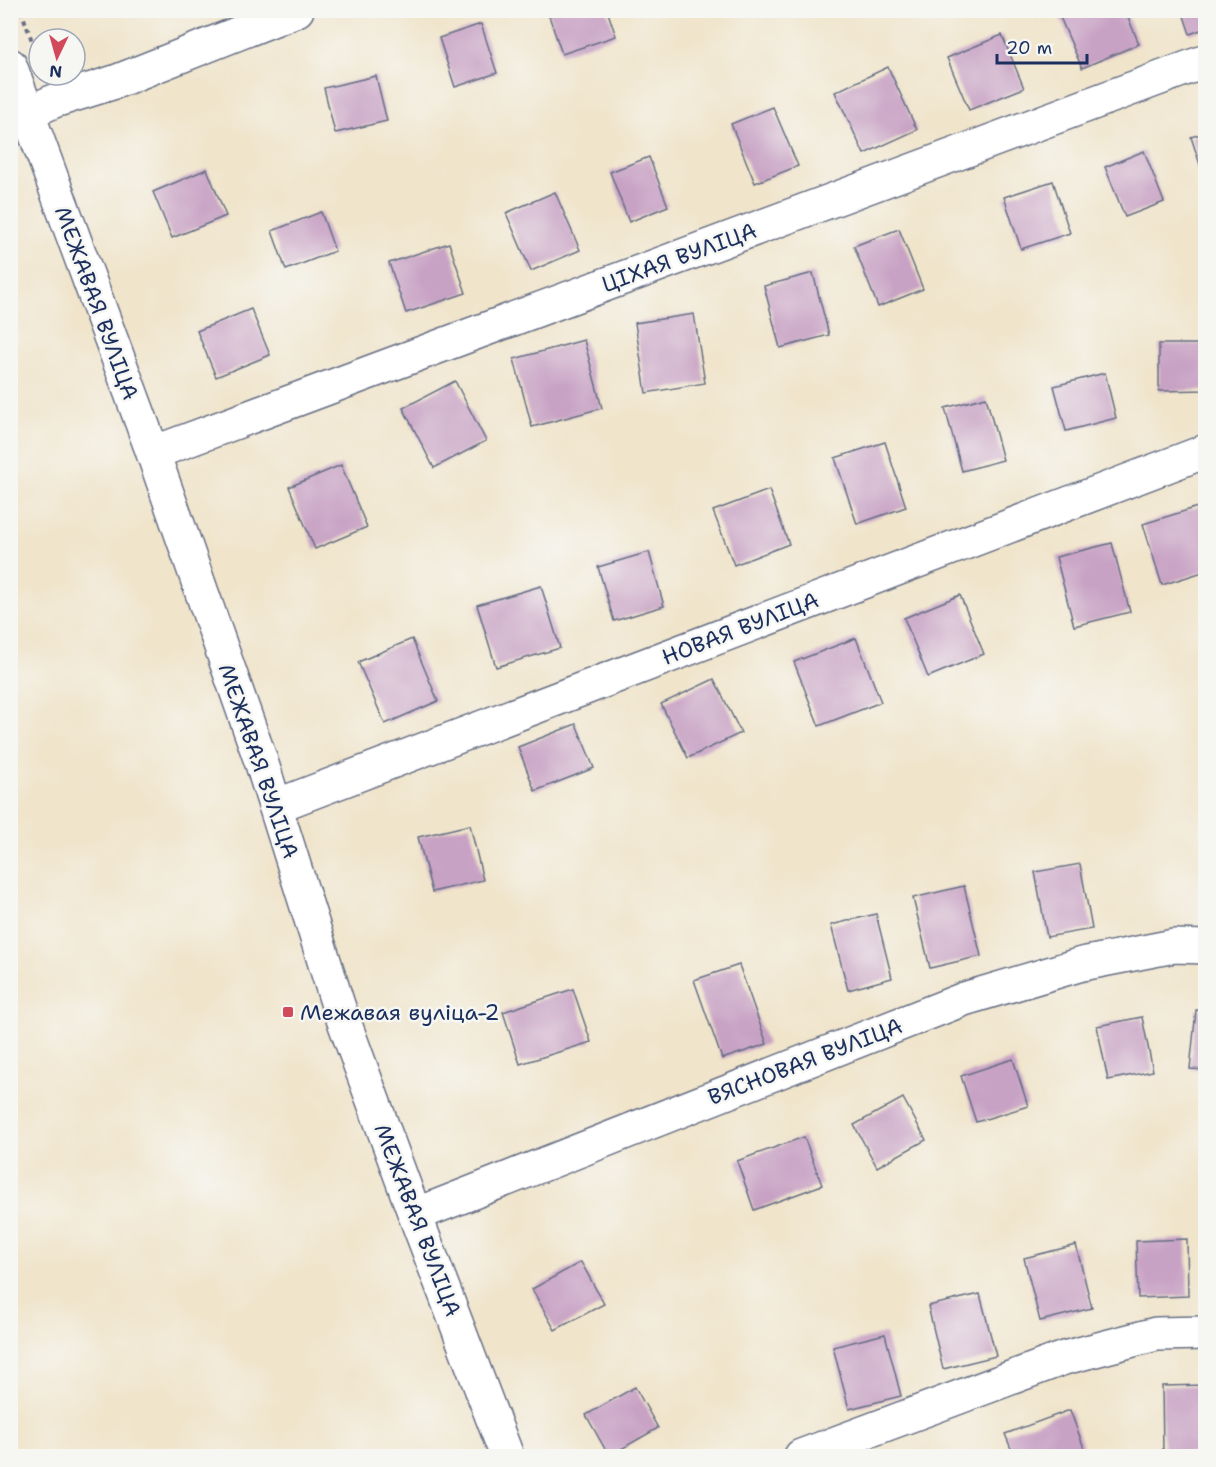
<svg xmlns="http://www.w3.org/2000/svg" width="1216" height="1467" viewBox="0 0 1216 1467" font-family="'Shantell Sans',sans-serif">
	<style>
		.building { fill: #c8a2c4 }
		.lines { fill: none; stroke-linecap: round; stroke-linejoin: round }
		.street-casing { stroke: #666e84; stroke-width: 36 }
		.secondary-casing { stroke: #666e84; stroke-width: 36 }
		.path { stroke: #666e84; stroke-width: 4; stroke-dasharray: 4.5 4.5; stroke-linecap: butt }
		.street { stroke: #fff; stroke-width: 33 }
		.secondary { stroke: #fff; stroke-width: 33 }
		.poi-dot { fill: #d1495b; stroke: #f6f6f2; stroke-width: 2 }
		.labels { text-anchor: middle; stroke-width: 5; stroke-linejoin: round; paint-order: stroke }
		.street-label { font-size: 22px; fill: #1b2f5e; stroke: #f6f6f2 }
		.poi-label { font-size: 22px; fill: #1b2f5e; stroke: #f6f6f2; text-anchor: start }
	</style>
	<rect width="100%" height="100%" fill="#f6f6f2"/>
	<filter id="ink" filterUnits="userSpaceOnUse"><feTurbulence type="fractalNoise" baseFrequency=".0167" numOctaves="2"/><feDisplacementMap in="SourceGraphic" scale="12" xChannelSelector="R" yChannelSelector="G"/><feConvolveMatrix kernelMatrix="1 2 1 2 8 2 1 2 1" color-interpolation-filters="sRGB"/></filter>
	<filter id="wash" filterUnits="userSpaceOnUse"><feTurbulence type="fractalNoise" baseFrequency=".008" numOctaves="4" result="noise"/><feDisplacementMap in="SourceGraphic" scale="24" xChannelSelector="R" yChannelSelector="G"/><feGaussianBlur stdDeviation="1.35" result="paint"/><feColorMatrix in="noise" values="0 0 0 0 0 0 0 0 0 0 0 0 0 0 0 0 0 1.4 0 .05"/><feComposite in="paint" operator="in"/></filter>
	<g filter="url(#wash)">
		<rect width="100%" height="100%" fill="#f0e4ca"/>
		<g id="blocks">
			<g class="building">
				<polygon points="547,10 607,10 616,36 562,54"/>
				<polygon points="1070,10 1125,10 1139,44 1082,68 1059,15"/>
				<polygon points="1182,10 1206,10 1206,28 1190,34"/>
				<polygon points="481,24 497,73 455,87 439,38"/>
				<polygon points="1002,35 1024,88 969,110 947,58"/>
				<polygon points="888,67 917,130 864,154 835,92"/>
				<polygon points="376,76 387,121 335,133 324,88"/>
				<polygon points="773,107 798,166 755,183 731,124"/>
				<polygon points="1206,132 1206,180 1205,180 1191,137"/>
				<polygon points="1144,151 1164,202 1125,217 1105,167"/>
				<polygon points="649,157 668,206 629,222 610,172"/>
				<polygon points="207,169 226,216 172,238 153,192"/>
				<polygon points="1053,181 1070,233 1021,249 1004,197"/>
				<polygon points="555,192 580,250 531,271 506,213"/>
				<polygon points="321,212 335,251 286,270 272,231"/>
				<polygon points="899,229 923,289 878,307 854,246"/>
				<polygon points="449,243 466,293 406,313 389,263"/>
				<polygon points="813,273 829,335 780,348 764,286"/>
				<polygon points="251,309 270,355 216,377 197,331"/>
				<polygon points="694,314 705,383 646,393 635,323"/>
				<polygon points="584,340 602,408 532,427 514,359"/>
				<polygon points="1159,344 1206,344 1206,390 1159,391"/>
				<polygon points="1105,373 1116,418 1066,431 1054,386"/>
				<polygon points="455,381 486,441 434,468 403,408"/>
				<polygon points="986,397 1003,460 962,471 945,408"/>
				<polygon points="885,442 906,507 857,524 835,458"/>
				<polygon points="341,465 367,527 315,549 289,487"/>
				<polygon points="769,490 789,544 734,565 713,511"/>
				<polygon points="1204,505 1206,571 1162,585 1143,524"/>
				<polygon points="1112,543 1130,612 1074,626 1056,557"/>
				<polygon points="649,552 664,606 614,621 598,567"/>
				<polygon points="541,586 560,648 496,667 477,605"/>
				<polygon points="960,595 984,654 928,677 904,618"/>
				<polygon points="856,638 881,702 819,726 794,662"/>
				<polygon points="412,639 438,701 385,724 358,662"/>
				<polygon points="714,679 741,733 688,758 661,704"/>
				<polygon points="576,724 594,768 535,791 518,747"/>
				<polygon points="470,825 483,880 432,892 418,837"/>
				<polygon points="1080,864 1092,929 1047,937 1035,872"/>
				<polygon points="964,886 981,956 930,968 913,898"/>
				<polygon points="876,914 892,978 848,990 831,925"/>
				<polygon points="739,965 767,1044 722,1059 694,980"/>
				<polygon points="573,989 591,1042 520,1064 503,1012"/>
				<polygon points="1196,1010 1206,1011 1206,1070 1190,1069"/>
				<polygon points="1142,1017 1153,1071 1108,1080 1097,1026"/>
				<polygon points="1013,1059 1028,1106 976,1122 961,1076"/>
				<polygon points="903,1098 926,1140 877,1167 854,1125"/>
				<polygon points="804,1137 822,1185 754,1210 737,1161"/>
				<polygon points="1187,1239 1188,1296 1138,1298 1136,1241"/>
				<polygon points="1076,1245 1092,1308 1040,1321 1024,1258"/>
				<polygon points="581,1262 604,1304 555,1330 532,1289"/>
				<polygon points="980,1294 996,1356 943,1369 928,1306"/>
				<polygon points="885,1334 901,1396 849,1409 833,1347"/>
				<polygon points="1206,1385 1206,1453 1163,1453 1162,1386"/>
				<polygon points="635,1387 658,1428 609,1456 586,1415"/>
				<polygon points="1070,1410 1087,1456 1014,1456 1005,1434"/>
			</g>
		</g>
	</g>
	<g filter="url(#ink)">
		<use href="#blocks" fill-opacity="0" stroke="#666e84" stroke-width="1.5"/>
		<g class="lines">
			<defs>
				<g id="street">
					<polyline points="28,113 54,101 115,82 297,10"/>
					<polyline points="153,453 1206,61"/>
					<polyline points="276,806 1206,451"/>
					<polyline points="415,1215 964,999 1082,964 1174,946 1206,947"/>
					<polyline points="801,1456 1064,1358 1156,1334 1206,1333"/>
				</g>
				<polyline id="secondary" points="10,65 153,453 262,764 338,1005 415,1215 507,1456"/>
			</defs>
			<use href="#street" class="street-casing"/>
			<use href="#secondary" class="secondary-casing"/>
			<polyline class="path" points="21,10 32,41"/>
			<use href="#street" class="street"/>
			<use href="#secondary" class="secondary"/>
		</g>
	</g>
	<rect class="poi-dot" x="282" y="1006" width="12" height="12" rx="3"/>
	<g class="labels">
		<g class="street-label">
			<text transform="translate(679 257) rotate(-20)" y="8">ЦІХАЯ ВУЛІЦА</text>
			<text transform="translate(97 303) rotate(70)" y="8">МЕЖАВАЯ ВУЛІЦА</text>
			<text transform="translate(740 628) rotate(-21)" y="8">НОВАЯ ВУЛІЦА</text>
			<text transform="translate(259 761) rotate(71)" y="8">МЕЖАВАЯ ВУЛІЦА</text>
			<text transform="translate(805 1061) rotate(-21)" y="8">ВЯСНОВАЯ ВУЛІЦА</text>
			<text transform="translate(418 1220) rotate(69)" y="8">МЕЖАВАЯ ВУЛІЦА</text>
		</g>
		<g class="poi-label">
			<text x="300" y="1020">Межавая вуліца-2</text>
		</g>
	</g>
	<rect width="1216" height="1467" fill="none" stroke="#f6f6f2" stroke-width="36"/>
	<g transform="translate(57 57) rotate(185)"><circle r="28" fill="#f6f6f2" stroke="#9ea6b7" stroke-width="1.5"/>
	<path d="M0-4.5L10 22L0 15L-10 22Z" fill="#d1495b"/>
	<text y="-9" font-size="16" font-weight="bold" text-anchor="middle" fill="#1b2f5e">N</text>
	</g>
	<path d="M997 54v9h90v-9" fill="none" stroke="#1b2f5e" stroke-width="3"/>
	<text x="1006" y="54" font-size="18" fill="#1b2f5e" stroke="#f6f6f2" stroke-width="4.5" paint-order="stroke">20 m</text>
</svg>
